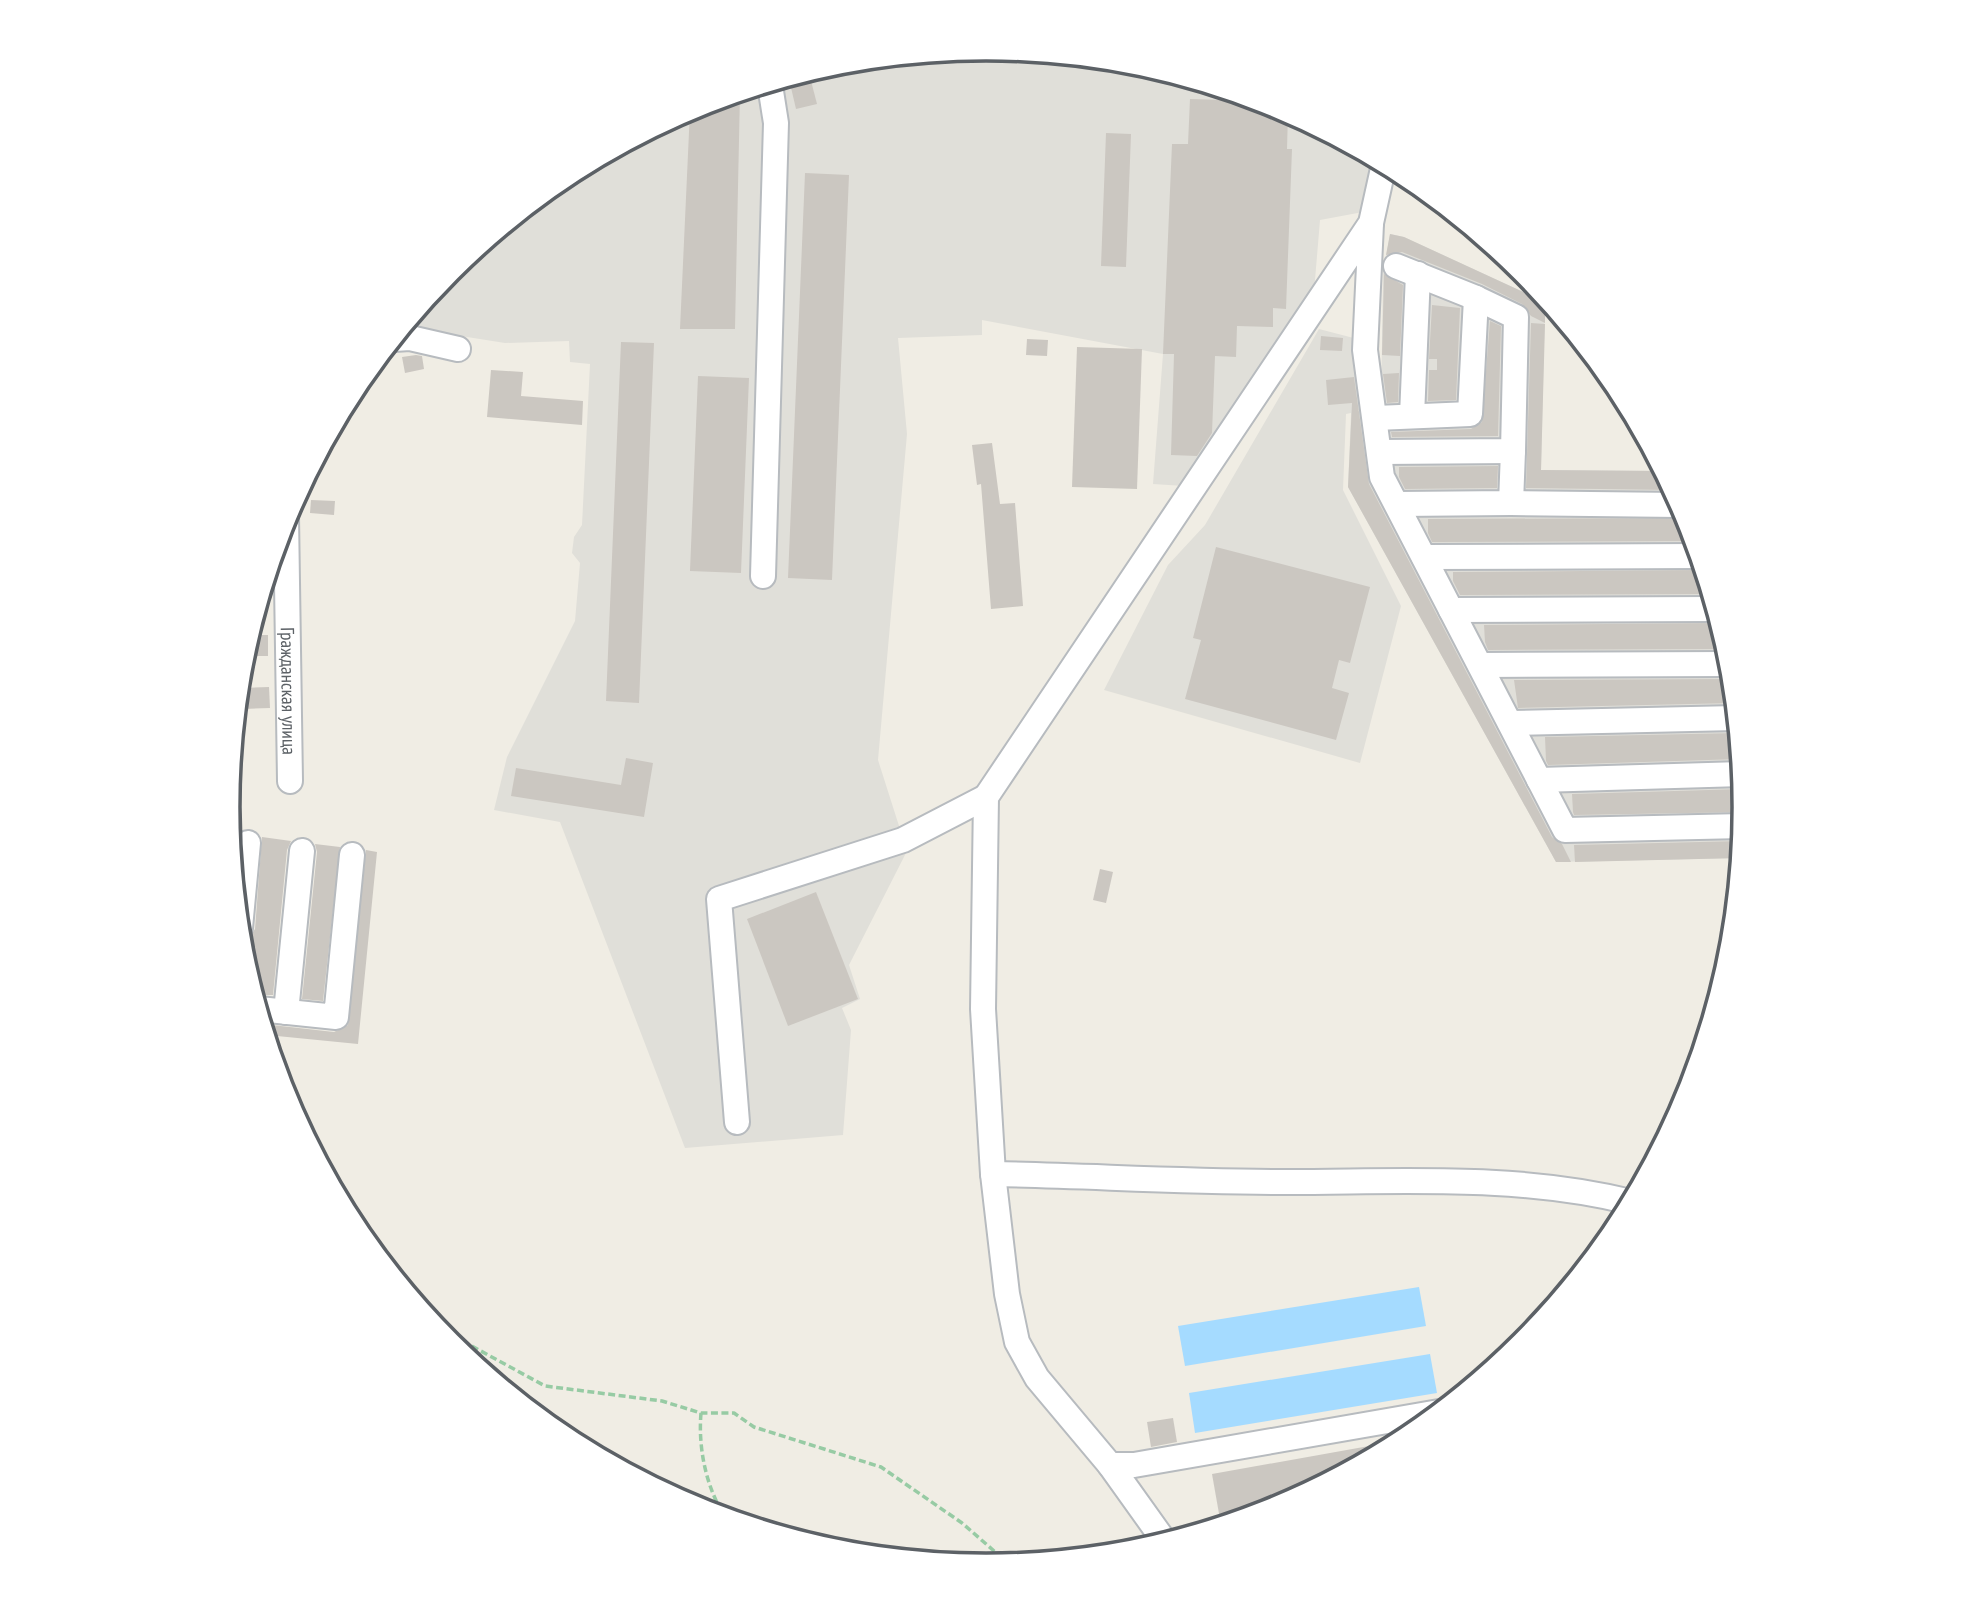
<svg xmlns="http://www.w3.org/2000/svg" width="1973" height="1615" viewBox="0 0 1973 1615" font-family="'PT Sans Narrow',sans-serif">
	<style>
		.industrial { fill: #e0dfd9 }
		.water { fill: #a5dbff }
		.building { fill: #cbc7c1 }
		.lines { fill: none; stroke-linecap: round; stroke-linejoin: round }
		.minor-casing { stroke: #b7bbbf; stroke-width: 28 }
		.path { stroke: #97cba4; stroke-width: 3.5; stroke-dasharray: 7 3.5; stroke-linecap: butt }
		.minor { stroke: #fff; stroke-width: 24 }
		.labels { text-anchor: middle; stroke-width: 5; stroke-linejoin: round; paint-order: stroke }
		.street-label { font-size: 19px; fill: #5c6166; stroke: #fff }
		.rim { fill: none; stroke: #5c6166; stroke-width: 3.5 }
	</style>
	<rect width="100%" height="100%" fill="#f0ede4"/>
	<g class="industrial">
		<polygon points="987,49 1135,64 1277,107 1371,157 1363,212 1320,220 1314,292 1184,486 1153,484 1163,354 982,320 982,335 898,338 907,434 878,760 907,851 849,965 860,999 842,1008 851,1030 843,1135 685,1148 560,822 494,810 507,757 575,621 580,563 572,553 574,537 582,525 590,364 570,362 569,341 505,343 404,327 450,271 565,177 697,107 839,64"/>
		<polygon points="1390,234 1404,237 1545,302 1541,470 1663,471 1687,518 1730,660 1745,808 1740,858 1556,862 1348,487 1351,413 1346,414 1343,490 1401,606 1360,763 1104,690 1168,565 1205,525 1319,329 1369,342 1368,407 1355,411 1381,411 1383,274"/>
	</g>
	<g class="water">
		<polygon points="1419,1287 1426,1326 1185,1366 1178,1326"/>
		<polygon points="1430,1354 1437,1393 1195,1433 1189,1393"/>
	</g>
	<g class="building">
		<polygon points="809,73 817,104 796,109 789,79"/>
		<polygon points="740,93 735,329 680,329 690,110"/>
		<polygon points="1190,99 1258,101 1277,107 1288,113 1287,149 1292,149 1286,309 1273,308 1273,327 1237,326 1236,357 1215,356 1212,433 1197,456 1171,455 1174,354 1163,354 1172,144 1188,144"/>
		<polygon points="1106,133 1131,134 1126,267 1101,266"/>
		<polygon points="805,173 849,175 832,580 788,578"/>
		<polygon points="1390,234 1404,237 1545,302 1545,323 1531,316 1522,304 1482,284 1402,252 1386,255"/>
		<polygon points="1384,274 1403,285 1400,356 1382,355"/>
		<polygon points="1432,305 1460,308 1456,400 1428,401 1429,370 1437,370 1437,359 1429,359"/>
		<polygon points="1490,321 1501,326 1498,436 1392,437 1391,432 1471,429 1482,422"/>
		<polygon points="1531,323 1545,324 1541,470 1663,471 1673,490 1526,488"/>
		<polygon points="1321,336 1343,338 1342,351 1320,350"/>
		<polygon points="1027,339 1048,340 1047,356 1026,355"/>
		<polygon points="621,342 654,343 639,703 606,701"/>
		<polygon points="1077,347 1142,349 1137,489 1072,487"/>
		<polygon points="416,355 422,356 424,369 405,373 402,357"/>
		<polygon points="491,370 523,372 521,396 583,401 582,425 487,417"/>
		<polygon points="1399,373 1398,402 1387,403 1383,374"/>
		<polygon points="698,376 749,378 741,573 690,571"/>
		<polygon points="1354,377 1369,484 1552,837 1562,844 1571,862 1556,862 1348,487 1352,403 1328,405 1326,380"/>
		<polygon points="992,443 1000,504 1015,503 1023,606 991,609 981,484 977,485 972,445"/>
		<polygon points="1498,466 1497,488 1405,489 1399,477 1399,467"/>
		<polygon points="311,500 335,501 334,515 310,513"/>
		<polygon points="1687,518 1695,541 1432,542 1428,533 1428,519"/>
		<polygon points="1216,547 1370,587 1350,663 1339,660 1332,688 1349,693 1336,740 1185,699 1201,640 1193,638"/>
		<polygon points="1703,570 1711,594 1460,595 1453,581 1453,572"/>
		<polygon points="1719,623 1727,649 1488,650 1485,642 1484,625"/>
		<polygon points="250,635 268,635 268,656 244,656"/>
		<polygon points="1732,679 1735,703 1518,708 1514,680"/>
		<polygon points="269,687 270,708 244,709 243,688"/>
		<polygon points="1738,733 1740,759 1548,765 1546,761 1545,737"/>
		<polygon points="626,758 653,763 644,817 511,796 516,768 621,785"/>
		<polygon points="1743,789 1745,812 1574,815 1573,812 1572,794"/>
		<polygon points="262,837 291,841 287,850 273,995 255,995 246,966 248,940 255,929"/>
		<polygon points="1742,841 1740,858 1575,862 1574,845"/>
		<polygon points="315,844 340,847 323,1001 302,999 317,852"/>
		<polygon points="366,850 377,852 358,1044 267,1035 263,1024 334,1032 348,1025"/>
		<polygon points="1100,869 1113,872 1106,903 1093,900"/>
		<polygon points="816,892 858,999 788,1026 747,919"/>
		<polygon points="1173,1418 1177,1442 1151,1447 1147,1422"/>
		<polygon points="1397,1441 1398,1444 1276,1508 1221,1525 1212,1474"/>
	</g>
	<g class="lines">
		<defs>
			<g id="minor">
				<polyline points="1371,224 1365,350 1382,477 1565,830 1743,826"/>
				<polyline points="1396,266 1476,298"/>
				<polyline points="394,339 410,338 458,349"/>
				<polyline points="1412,416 1418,274"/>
				<polyline points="1376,418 1470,414 1476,298 1516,317 1513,451 1380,452"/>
				<polyline points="1511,503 1680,505"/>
				<polyline points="1397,504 1511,503 1513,451"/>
				<path id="s1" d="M286,516L290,781"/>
				<polyline points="1424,557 1699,556"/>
				<polyline points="763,576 776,123 770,85"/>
				<polyline points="1451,610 1715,609"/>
				<polyline points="1480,665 1731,664"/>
				<polyline points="1510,723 1736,718"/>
				<polyline points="1539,780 1742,774"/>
				<polyline points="240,928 248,843"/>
				<polyline points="259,1009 336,1017 352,855"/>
				<polyline points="286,1012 302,851"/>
				<polyline points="737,1122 719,899 903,840 986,797"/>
				<path d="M993,1174C1091,1176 1189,1182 1287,1182C1402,1182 1518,1174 1631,1202"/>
				<polyline points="1110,1465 1134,1465 1439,1412"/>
				<polyline points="1165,1542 1110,1465 1037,1378 1017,1342 1007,1294 993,1174 983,1009 986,797 1371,223 1384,164"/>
			</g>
		</defs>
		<use href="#minor" class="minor-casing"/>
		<g class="path">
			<polyline points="435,1326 545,1386 662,1401 701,1413 734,1413 754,1427 881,1467 962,1523 1009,1564"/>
			<path d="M701,1413C698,1448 706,1487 725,1517"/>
		</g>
		<use href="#minor" class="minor"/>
	</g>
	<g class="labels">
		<g class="street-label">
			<text dy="7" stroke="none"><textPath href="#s1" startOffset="175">Гражданская улица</textPath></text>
		</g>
	</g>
	<path d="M0 0H1973V1615H0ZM240 807a746 746 0 1 1 1492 0a746 746 0 1 1-1492 0Z" fill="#fff" fill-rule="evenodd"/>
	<path class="rim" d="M240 807a746 746 0 1 1 1492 0a746 746 0 1 1-1492 0Z"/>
</svg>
